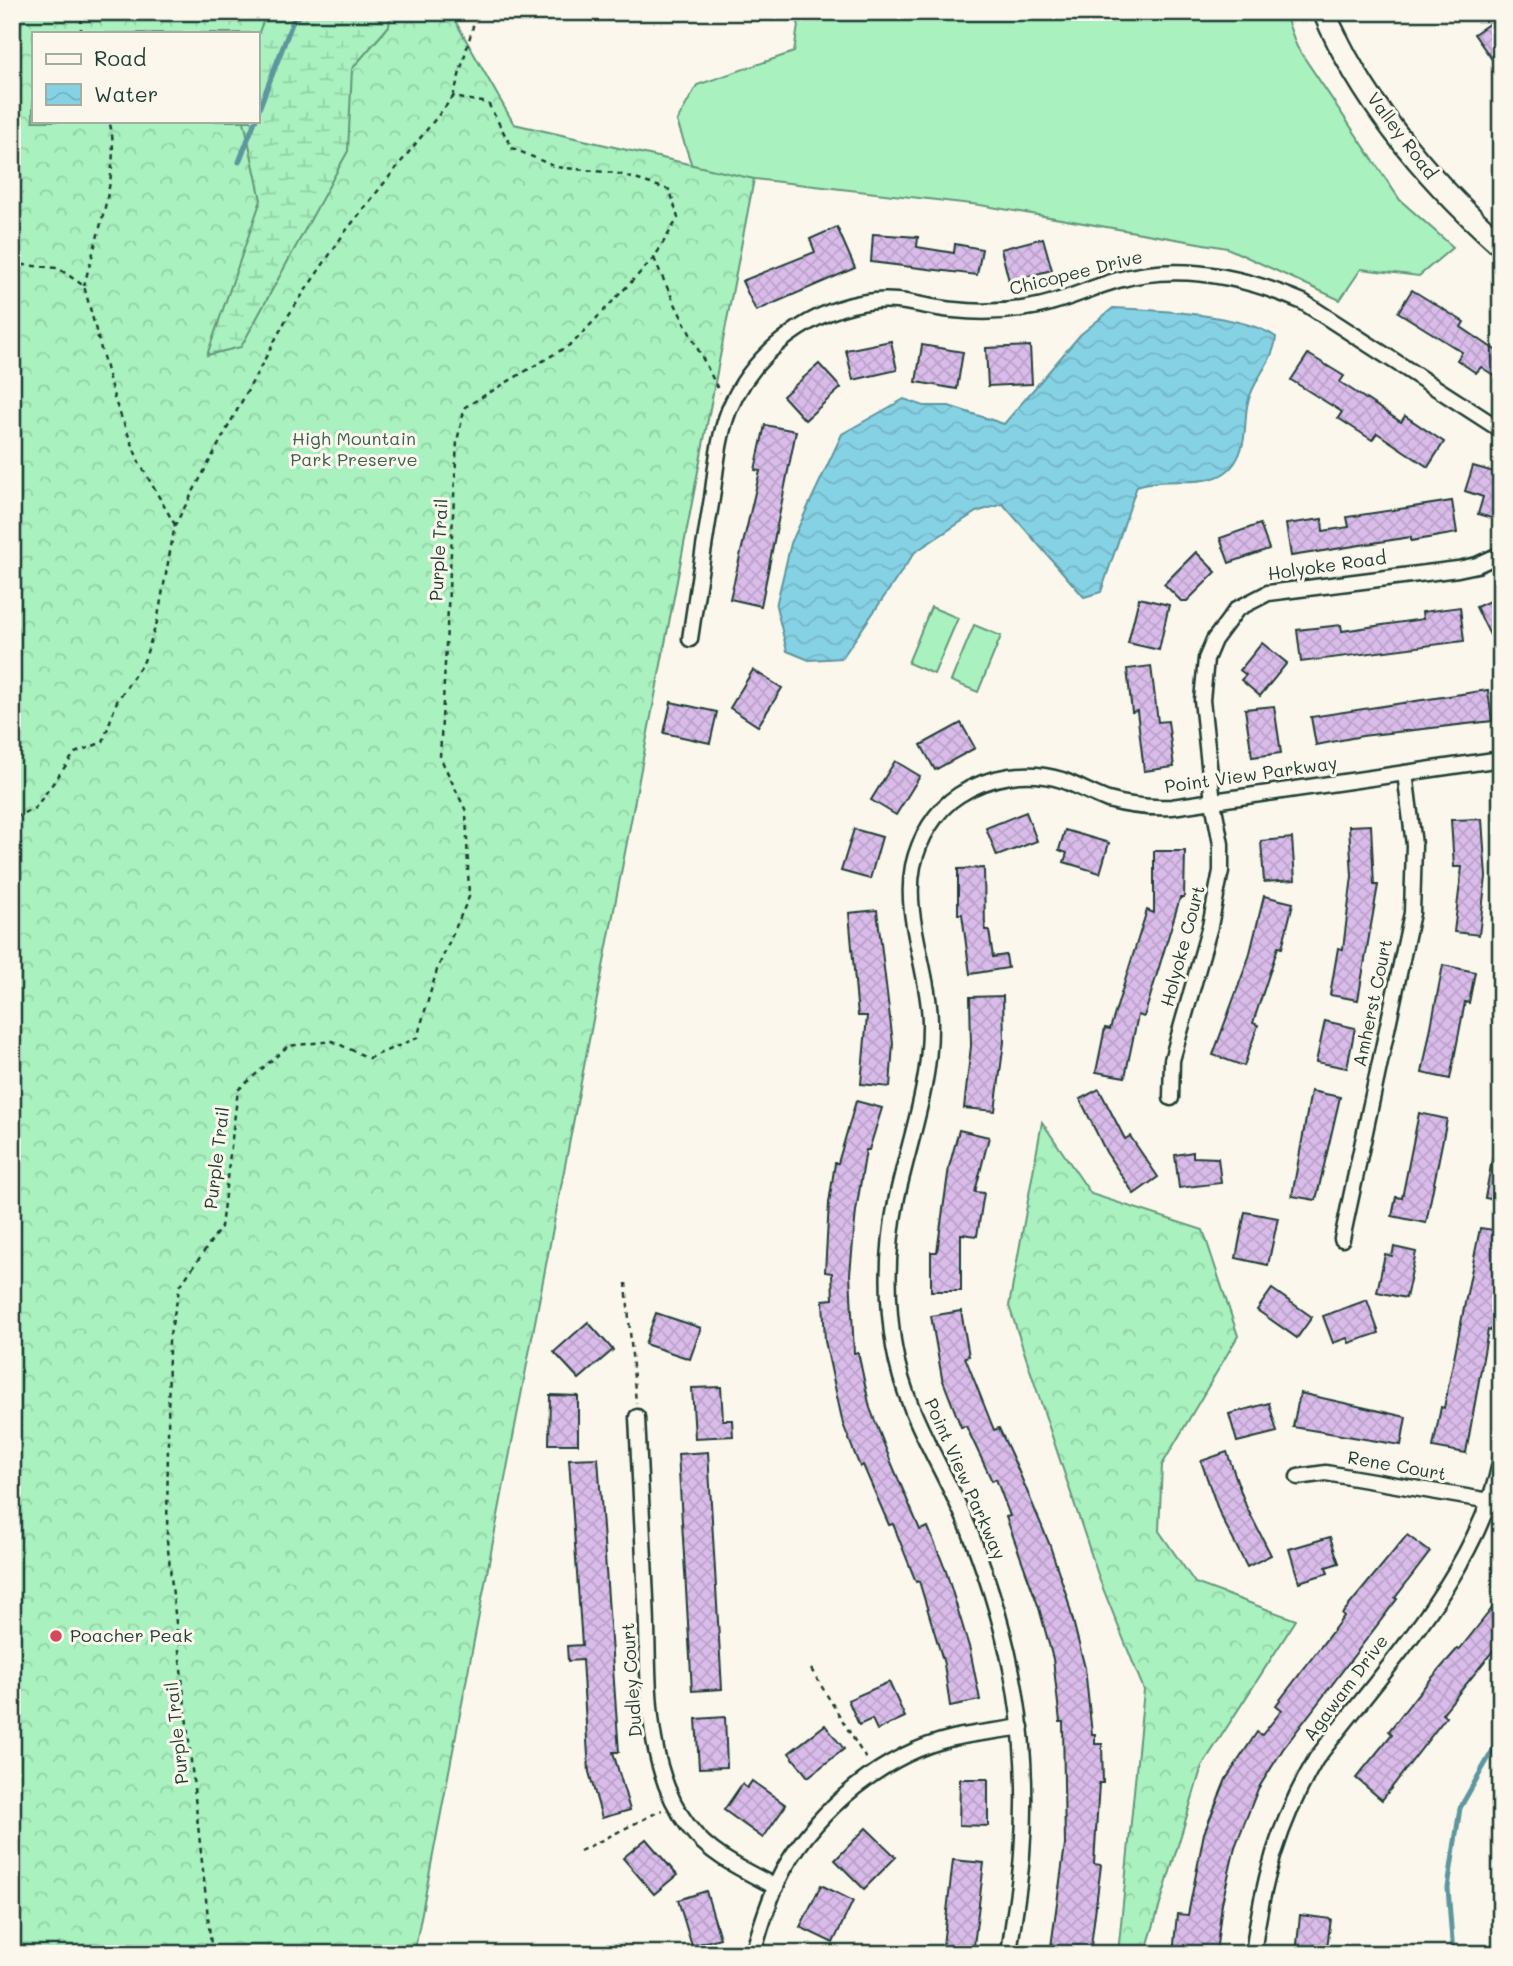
<svg xmlns="http://www.w3.org/2000/svg" width="1513" height="1966" viewBox="0 0 1513 1966" font-family="Mali,sans-serif">
	<style>
		.grass { fill: #a9f1bf; stroke: #64977a; stroke-width: 2 }
		.forest { fill: url(#forest-crowns); stroke: #64977a; stroke-width: 2; fill-rule: evenodd }
		.wetland { fill: url(#wetland-marsh); stroke: #64977a; stroke-width: 2 }
		.water { fill: url(#water-waves); stroke: #5d969e; stroke-width: 2 }
		.lines { fill: none; stroke-linecap: round; stroke-linejoin: round }
		.stream { stroke: #5d969e; stroke-width: 5 }
		.building { fill: url(#building-cross-hatch); stroke: #1f3d34; stroke-width: 2 }
		.street-casing { stroke: #1f3d34; stroke-width: 19 }
		.secondary-casing { stroke: #1f3d34; stroke-width: 26 }
		.path { stroke: #1f3d34; stroke-width: 2.5; stroke-dasharray: 5 5; stroke-linecap: butt }
		.street { stroke: #fbf7ec; stroke-width: 14 }
		.secondary { stroke: #fbf7ec; stroke-width: 21 }
		.poi-dot { fill: #d1495b; stroke: #fbf7ec; stroke-width: 2.5 }
		.labels { text-anchor: middle; stroke-width: 6; stroke-linejoin: round; paint-order: stroke }
		.street-label { font-size: 18px; fill: #1f3d34; stroke: #fbf7ec }
		.park-label { font-size: 18px; fill: #3b6150; stroke: #fbf7ec }
		.poi-label { font-size: 18px; fill: #1f3d34; stroke: #fbf7ec; text-anchor: start }
	</style>
	<defs>
		<pattern id="forest-crowns" width="20" height="18" patternUnits="userSpaceOnUse" patternTransform="scale(1.75)"><rect width="20" height="18" fill="#a9f1bf"/><path d="M2 6a3 3 0 1 1 6 0M12 15a3 3 0 1 1 6 0" fill="none" stroke="#91d0a5"/></pattern>
		<pattern id="wetland-marsh" width="20" height="14" patternUnits="userSpaceOnUse" patternTransform="scale(1.75)"><rect width="20" height="14" fill="#a9f1bf"/><path d="M1 5h8M5 5V1M11 12h8M15 12V8" fill="none" stroke="#91d0a5"/></pattern>
		<pattern id="water-waves" width="16" height="10" patternUnits="userSpaceOnUse" patternTransform="scale(1.75)"><rect width="16" height="10" fill="#86d2e5"/><path d="M0 5q4-4 8 0t8 0" fill="none" stroke="#73b5c5"/></pattern>
		<pattern id="building-cross-hatch" width="8" height="8" patternUnits="userSpaceOnUse" patternTransform="scale(1.75)"><rect width="8" height="8" fill="#dabcea"/><path d="M0 0l8 8M0 8l8-8" fill="none" stroke="#bba2c9"/></pattern>
	</defs>
	<rect width="100%" height="100%" fill="#fbf7ec"/>
	<filter id="ink" filterUnits="userSpaceOnUse"><feTurbulence type="fractalNoise" baseFrequency=".0143" numOctaves="2"/><feDisplacementMap in="SourceGraphic" scale="14" xChannelSelector="R" yChannelSelector="G"/><feConvolveMatrix kernelMatrix="1 2 1 2 8 2 1 2 1" color-interpolation-filters="sRGB"/></filter>
	<g filter="url(#ink)">
		<g class="grass">
			<polygon points="800,12 1284,12 1297,47 1400,200 1453,247 1419,276 1361,269 1340,300 1227,248 980,205 694,172 677,121 697,85 794,52"/>
			<polygon points="931,607 958,618 934,674 908,663"/>
			<polygon points="974,625 1001,636 978,692 951,681"/>
		</g>
		<g class="forest">
			<path d="M12,12H450L514,124L754,179L414,1954H12ZM33,33H257V121H33Z"/>
			<polygon points="1042,1122 1091,1194 1203,1230 1238,1336 1162,1465 1159,1531 1195,1583 1296,1620 1202,1766 1145,1954 1118,1954 1144,1690 1100,1581 1009,1306"/>
		</g>
		<polygon class="wetland" points="267,12 391,12 389,26 352,69 348,151 241,347 207,355 261,200 244,121 257,121 257,37"/>
		<path class="water" d="M1113,308C1155,310 1243,314 1276,337C1274,361 1254,378 1248,402C1244,417 1247,435 1241,450C1225,497 1177,473 1137,486L1101,592L1084,597L1003,504L976,512L915,552L842,658L809,660L787,651L776,606L791,543L842,434L904,399L924,406H949L1004,424L1080,335Z"/>
		<g class="lines">
			<g class="stream">
				<polyline points="257,114 293,21 304,12"/>
				<polyline points="239,162 255,121"/>
				<polyline points="1453,1954 1448,1888 1460,1808 1501,1736"/>
			</g>
		</g>
		<g class="building">
			<polygon points="1493,21 1501,31 1501,72 1474,34"/>
			<polygon points="837,227 855,268 756,311 742,281 815,252 810,239"/>
			<polygon points="873,234 918,237 917,247 954,253 955,244 982,249 977,275 871,262"/>
			<polygon points="1043,238 1052,270 1009,281 1001,249"/>
			<polygon points="1412,290 1464,322 1461,327 1501,354 1501,380 1481,367 1476,373 1457,360 1462,352 1398,312"/>
			<polygon points="891,341 897,370 853,380 846,350"/>
			<polygon points="922,345 963,352 957,389 916,382"/>
			<polygon points="1030,346 1032,384 988,386 986,348"/>
			<polygon points="1308,354 1344,376 1340,382 1401,422 1405,416 1444,442 1428,467 1377,433 1372,440 1338,418 1342,412 1291,380"/>
			<polygon points="819,364 841,388 805,420 783,396"/>
			<polygon points="765,425 796,431 761,606 730,599 760,471 755,470"/>
			<polygon points="1473,466 1501,474 1501,521 1478,514 1483,497 1465,491"/>
			<polygon points="1452,501 1457,533 1411,541 1411,537 1291,556 1286,524 1322,519 1323,531 1349,527 1347,517"/>
			<polygon points="1260,524 1269,549 1229,563 1220,538"/>
			<polygon points="1196,552 1216,572 1187,601 1181,601 1164,584"/>
			<polygon points="1501,596 1501,657 1476,607"/>
			<polygon points="1139,598 1169,605 1159,650 1128,643"/>
			<polygon points="1460,607 1464,641 1301,662 1297,630 1341,625 1342,631 1423,619 1422,612"/>
			<polygon points="1262,643 1287,663 1260,696 1241,680 1246,675 1240,670"/>
			<polygon points="1151,666 1158,722 1168,721 1174,767 1144,771 1137,711 1132,712 1127,669"/>
			<polygon points="753,670 782,688 758,726 730,708"/>
			<polygon points="1488,690 1492,721 1362,736 1316,745 1311,717"/>
			<polygon points="671,702 717,712 710,743 664,733"/>
			<polygon points="1274,706 1281,753 1252,757 1245,709"/>
			<polygon points="961,723 975,748 935,770 921,745"/>
			<polygon points="895,761 920,776 896,815 871,800"/>
			<polygon points="1026,812 1037,841 997,856 986,828"/>
			<polygon points="1482,819 1486,877 1479,935 1454,932 1462,867 1454,867 1451,820"/>
			<polygon points="1371,825 1374,885 1378,885 1358,1000 1330,995 1338,948 1343,949 1352,876 1349,826"/>
			<polygon points="854,829 882,837 870,879 841,871"/>
			<polygon points="1065,830 1109,843 1100,873 1064,862 1067,853 1059,850"/>
			<polygon points="1292,838 1295,880 1264,882 1261,841"/>
			<polygon points="1154,851 1185,851 1184,898 1180,898 1144,1017 1138,1015 1125,1077 1096,1072 1105,1028 1110,1029 1147,910 1154,913"/>
			<polygon points="984,868 985,930 989,930 993,957 1006,955 1008,968 970,974 962,914 958,914 958,869"/>
			<polygon points="1264,896 1293,903 1282,948 1278,947 1253,1023 1258,1025 1244,1066 1213,1055 1249,957"/>
			<polygon points="877,910 893,1043 890,1087 861,1084 867,1016 858,1016 849,913"/>
			<polygon points="1443,965 1475,972 1469,1003 1465,1002 1450,1079 1422,1073"/>
			<polygon points="1003,996 1004,1042 995,1111 964,1108 971,1046 970,997"/>
			<polygon points="1325,1021 1355,1028 1347,1068 1316,1062"/>
			<polygon points="1099,1089 1125,1139 1130,1136 1158,1177 1134,1194 1106,1152 1080,1099"/>
			<polygon points="1311,1091 1340,1097 1316,1200 1292,1196"/>
			<polygon points="856,1101 882,1108 869,1150 866,1150 856,1211 850,1274 854,1353 858,1352 870,1408 891,1462 920,1530 928,1527 946,1571 970,1650 980,1700 950,1706 944,1664 919,1581 916,1582 893,1524 889,1525 863,1465 860,1467 843,1424 825,1341 823,1300 833,1299 832,1273 825,1272 829,1203 835,1163 838,1163"/>
			<polygon points="1419,1113 1447,1119 1426,1223 1392,1216 1396,1197 1402,1198"/>
			<polygon points="959,1130 989,1137 975,1192 984,1193 977,1236 961,1234 961,1291 931,1291 931,1252 937,1252 949,1167"/>
			<polygon points="1494,1149 1501,1150 1501,1201 1485,1198"/>
			<polygon points="1193,1152 1193,1157 1218,1158 1221,1183 1179,1188 1175,1155"/>
			<polygon points="1245,1212 1278,1218 1268,1265 1236,1258"/>
			<polygon points="1480,1228 1501,1231 1500,1290 1491,1331 1488,1330 1466,1453 1433,1447 1441,1407 1444,1408"/>
			<polygon points="1394,1247 1416,1252 1406,1298 1377,1292 1385,1254 1392,1256"/>
			<polygon points="1272,1289 1312,1317 1297,1338 1257,1310"/>
			<polygon points="1367,1300 1379,1333 1349,1343 1347,1338 1333,1343 1323,1316"/>
			<polygon points="961,1311 969,1356 965,1357 994,1430 999,1428 1016,1465 1049,1543 1067,1597 1085,1668 1092,1734 1095,1734 1095,1744 1102,1744 1103,1783 1099,1783 1094,1864 1101,1865 1090,1954 1050,1954 1065,1845 1063,1722 1060,1722 1053,1659 1039,1608 1006,1517 1010,1516 996,1479 992,1481 966,1426 961,1427 942,1378 931,1316"/>
			<polygon points="656,1313 701,1328 690,1359 645,1344"/>
			<polygon points="588,1322 613,1350 579,1379 554,1352"/>
			<polygon points="721,1387 723,1420 732,1420 733,1436 695,1438 692,1388"/>
			<polygon points="1300,1393 1406,1417 1401,1445 1293,1427"/>
			<polygon points="550,1395 578,1396 578,1444 549,1444"/>
			<polygon points="1269,1403 1277,1432 1237,1442 1229,1414"/>
			<polygon points="708,1452 722,1689 692,1691 678,1454"/>
			<polygon points="1227,1452 1246,1506 1271,1555 1247,1567 1219,1512 1201,1461"/>
			<polygon points="598,1458 619,1752 613,1752 630,1810 602,1818 589,1772 582,1660 568,1661 567,1646 582,1645 569,1459"/>
			<polygon points="1407,1535 1430,1552 1395,1598 1397,1599 1283,1749 1258,1789 1235,1847 1222,1903 1216,1954 1173,1954 1177,1914 1188,1915 1204,1833 1226,1779 1257,1732 1262,1735 1282,1710 1276,1705 1344,1616 1342,1614"/>
			<polygon points="1330,1537 1339,1563 1326,1567 1328,1573 1299,1582 1289,1549"/>
			<polygon points="1501,1597 1501,1641 1442,1714 1446,1717 1382,1800 1356,1778 1392,1734 1389,1731 1417,1695 1458,1648 1459,1650"/>
			<polygon points="889,1682 905,1717 877,1730 872,1719 859,1725 848,1700"/>
			<polygon points="725,1717 727,1767 699,1768 696,1719"/>
			<polygon points="825,1725 844,1749 808,1777 789,1753"/>
			<polygon points="960,1779 988,1779 988,1826 959,1825"/>
			<polygon points="752,1781 786,1805 763,1838 724,1810 742,1784 747,1788"/>
			<polygon points="866,1828 896,1857 864,1889 835,1860"/>
			<polygon points="646,1839 677,1875 654,1894 623,1858"/>
			<polygon points="953,1860 984,1863 973,1954 942,1954"/>
			<polygon points="821,1885 853,1901 833,1943 800,1927"/>
			<polygon points="706,1891 720,1938 692,1946 678,1900"/>
			<polygon points="1300,1915 1331,1919 1326,1954 1296,1954"/>
		</g>
		<g class="lines">
			<defs>
				<g id="street">
					<path d="M690,639C697,592 704,545 712,498C716,469 718,438 729,410C753,352 813,307 875,301C902,298 927,308 954,310C980,313 1007,312 1033,307C1063,302 1089,288 1118,280C1181,262 1245,277 1303,302L1501,430"/>
					<polyline points="1171,1098 1172,1060 1210,926 1221,871 1221,844 1213,802 1202,700 1206,659 1214,640 1237,609 1268,593 1458,569 1477,565 1501,554"/>
					<polyline points="1342,1239 1412,913 1414,845 1405,773"/>
					<path d="M637,1417C640,1478 643,1538 646,1599C650,1673 641,1764 689,1827C711,1856 744,1870 776,1887"/>
					<polyline points="1298,1477 1326,1473 1490,1501"/>
					<path d="M753,1954C761,1925 770,1895 784,1869C819,1808 884,1754 953,1738C975,1733 999,1731 1021,1727"/>
					<path d="M1009,1954C1013,1921 1020,1887 1022,1854C1031,1738 1012,1640 970,1532C945,1469 905,1415 894,1347C886,1298 887,1246 897,1197C910,1138 931,1084 930,1022C929,970 903,917 913,866C919,839 935,810 959,795C988,776 1028,769 1062,780C1078,786 1092,794 1108,800C1129,806 1151,808 1172,807L1501,759"/>
					<path d="M1253,1954C1262,1882 1279,1822 1316,1759C1383,1670 1479,1571 1501,1459"/>
				</g>
				<path id="secondary" d="M1324,12C1363,103 1428,180 1501,245"/>
			</defs>
			<use href="#street" class="street-casing"/>
			<use href="#secondary" class="secondary-casing"/>
			<g class="path">
				<polyline points="81,33 81,12"/>
				<polyline points="453,97 477,12"/>
				<path d="M654,258C674,305 698,348 720,393"/>
				<polyline points="12,264 58,268 84,286 115,401 139,462 175,525"/>
				<path d="M84,286C95,241 123,165 109,121"/>
				<polyline points="12,828 19,815 35,808 75,753 103,742 117,701 144,661 157,622 175,525 288,316 345,232 453,97 488,103 512,148 556,167 616,173 670,190 678,218 654,258 573,343 465,407 457,441 440,757 466,811 469,897 437,970 417,1038 369,1058 332,1041 288,1046 238,1090 221,1227 180,1286 169,1339 167,1540 212,1954"/>
				<polyline points="626,1283 636,1403"/>
				<polyline points="811,1669 866,1759"/>
				<polyline points="580,1851 662,1810"/>
			</g>
			<use href="#street" class="street"/>
			<use href="#secondary" class="secondary"/>
		</g>
	</g>
	<circle class="poi-dot" cx="56" cy="1636" r="7"/>
	<g class="labels">
		<g class="street-label">
			<text transform="translate(1402 136) rotate(53)" y="6">Valley Road</text>
			<text transform="translate(1076 273) rotate(-14)" y="6">Chicopee Drive</text>
			<text transform="translate(439 550) rotate(-87)" y="6">Purple Trail</text>
			<text transform="translate(1327 566) rotate(-8)" y="6">Holyoke Road</text>
			<text transform="translate(1251 775) rotate(-8)" y="6">Point View Parkway</text>
			<text transform="translate(1183 946) rotate(-75)" y="6">Holyoke Court</text>
			<text transform="translate(1373 1003) rotate(-78)" y="6">Amherst Court</text>
			<text transform="translate(217 1158) rotate(-83)" y="6">Purple Trail</text>
			<text transform="translate(1397 1466) rotate(10)" y="6">Rene Court</text>
			<text transform="translate(965 1479) rotate(66)" y="6">Point View Parkway</text>
			<text transform="translate(632 1680) rotate(-94)" y="6">Dudley Court</text>
			<text transform="translate(1346 1688) rotate(-53)" y="6">Agawam Drive</text>
			<text transform="translate(177 1733) rotate(-96)" y="6">Purple Trail</text>
		</g>
		<g class="park-label">
			<text x="354" y="445">High Mountain<tspan x="354" dy="21">Park Preserve</tspan></text>
		</g>
		<g class="poi-label">
			<text x="70" y="1642">Poacher Peak</text>
		</g>
	</g>
	<rect width="1513" height="1966" fill="none" stroke="#fbf7ec" stroke-width="42"/>
	<rect x="21" y="21" width="1471" height="1924" fill="none" stroke="#1f3d34" stroke-width="2.5" filter="url(#ink)"/>
	<rect x="32" y="32" width="228" height="91" fill="#fbf7ec" stroke="#a3ada2" stroke-width="2"/>
	<rect x="46" y="54" width="35" height="10" fill="#fbf7ec" stroke="#a3ada2" stroke-width="2"/>
	<text x="94" y="66" font-size="21" fill="#1f3d34">Road</text>
	<rect x="46" y="84" width="35" height="21" fill="url(#water-waves)" stroke="#a3ada2" stroke-width="2"/>
	<text x="94" y="102" font-size="21" fill="#1f3d34">Water</text>
</svg>
